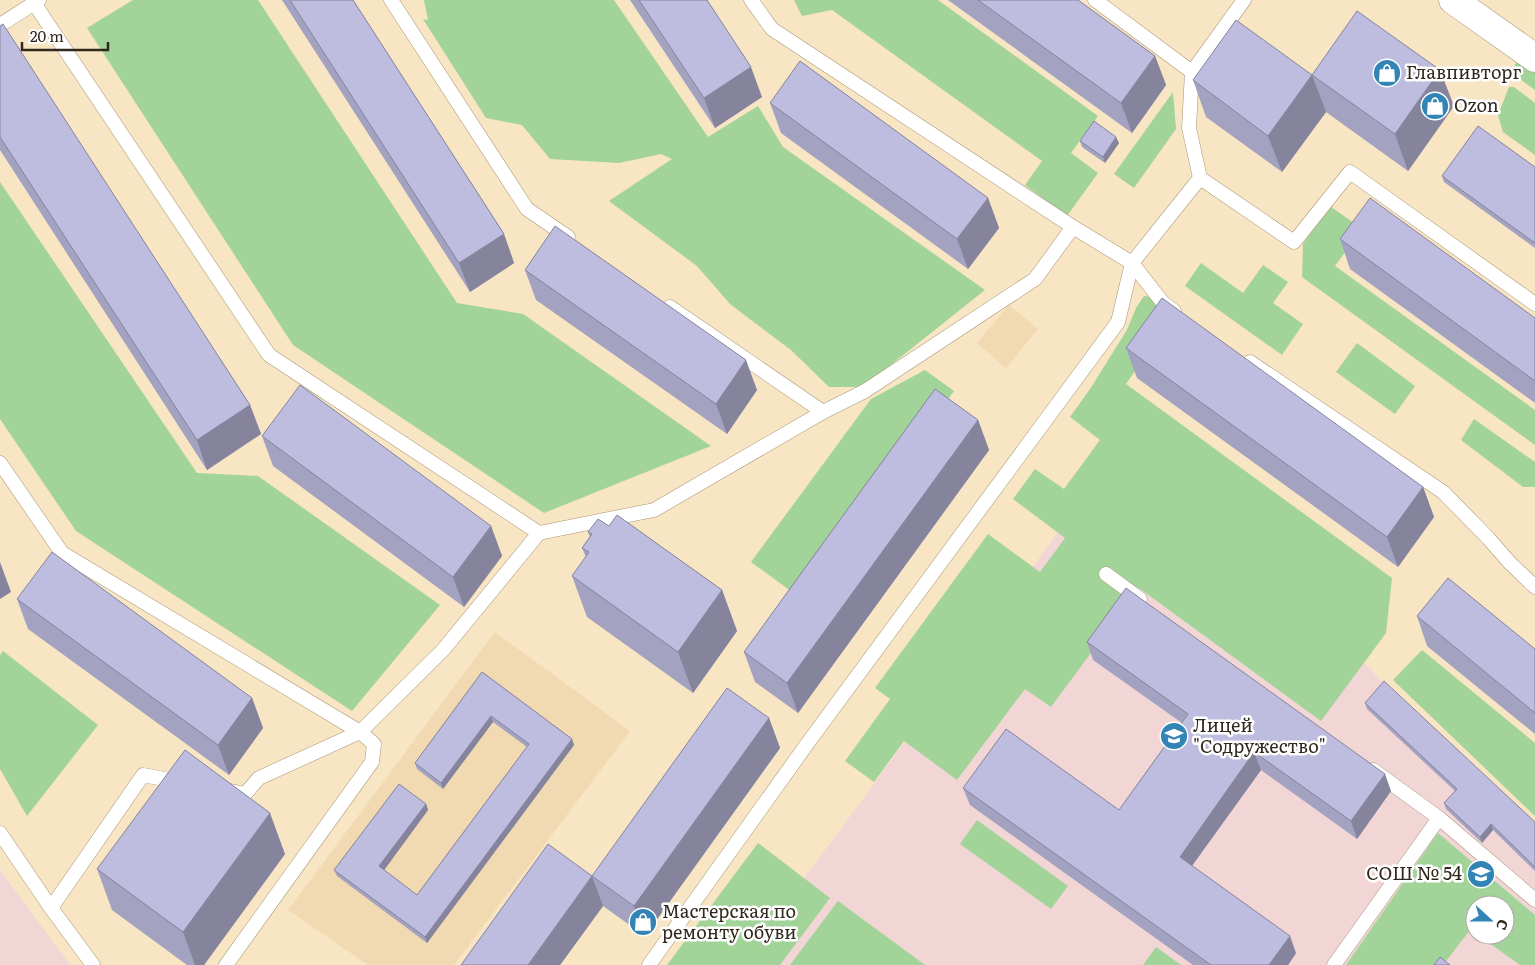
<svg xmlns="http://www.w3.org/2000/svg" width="1535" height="965" viewBox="0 0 1535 965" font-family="Literata,serif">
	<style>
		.built { fill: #f1d9b2 }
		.education { fill: #f1d6d5; fill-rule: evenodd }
		.green { fill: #a2d399 }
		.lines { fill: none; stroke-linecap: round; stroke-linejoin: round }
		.service-casing { stroke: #a99777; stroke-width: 15 }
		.minor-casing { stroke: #a99777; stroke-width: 29 }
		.service { stroke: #fff; stroke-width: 14 }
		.minor { stroke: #fff; stroke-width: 28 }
		.wall { fill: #a3a2c0 }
		.shaded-wall { fill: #85849c }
		.building { fill: #bebcdf; stroke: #85849c }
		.labels { text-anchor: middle; stroke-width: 5; stroke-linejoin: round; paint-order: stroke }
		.poi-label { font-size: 18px; fill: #30281c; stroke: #fff; text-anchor: start }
	</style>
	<rect width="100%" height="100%" fill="#f8e5c3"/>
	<g class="built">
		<polygon points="1009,305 1038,329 1006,368 977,343"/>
		<polygon points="495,632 630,731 454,965 368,965 288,910"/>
	</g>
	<g class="education">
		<path d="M1116,453L1350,647L1387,687L1535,829V965H739L860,803ZM1475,905H1505V935H1475Z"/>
		<polygon points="0,870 70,965 0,965"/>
	</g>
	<g class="green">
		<polygon points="133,0 258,0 457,303 523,314 711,446 544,513 293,345 87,28"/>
		<polygon points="424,0 614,0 708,137 758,106 783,147 985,290 863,387 829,387 791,350 730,304 697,266 609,201 672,159 661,154 619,163 550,159 522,125 486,118 423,19 428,20"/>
		<polygon points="794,0 938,0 1098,116 1071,153 1098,173 1067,216 1025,185 1042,161 832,10 802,16"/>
		<polygon points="1519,59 1535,71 1535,90 1510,72"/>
		<polygon points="1509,87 1514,87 1535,103 1535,155 1503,132 1498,115"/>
		<polygon points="1173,92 1176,129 1134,188 1114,174"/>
		<polygon points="0,182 197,473 258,476 440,605 352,711 76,531 0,419"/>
		<polygon points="1330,206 1362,229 1335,266 1535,410 1535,445 1302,277 1303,244"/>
		<polygon points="1201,263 1243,293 1263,265 1288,282 1273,303 1303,324 1282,355 1185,286"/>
		<polygon points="1144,296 1151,297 1167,325 1126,384 1392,578 1386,633 1321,721 1139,588 1051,707 1025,689 957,780 904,741 874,782 845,761 890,699 875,688 988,534 1040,572 1065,538 1013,499 1035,469 1064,489 1100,440 1070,417 1090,389 1127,330 1136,308"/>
		<polygon points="1357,343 1415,386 1395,414 1336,372"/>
		<polygon points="925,370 954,391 802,599 751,562 871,399"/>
		<polygon points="1474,419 1535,462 1535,487 1523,487 1461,440"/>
		<polygon points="1422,650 1535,743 1535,816 1393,680"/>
		<polygon points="3,651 98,725 27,816 0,769 0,655"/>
		<polygon points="977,820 1068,886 1051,909 960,844"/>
		<polygon points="1438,833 1535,915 1535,965 1520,965 1478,935 1505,935 1505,905 1475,905 1475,933 1470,930 1443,965 1346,965"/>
		<polygon points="758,843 830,898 780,965 667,965"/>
		<polygon points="838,901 925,965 790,965"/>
		<polygon points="1156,947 1181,965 1143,965"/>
	</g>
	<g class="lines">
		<defs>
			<g id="service">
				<polyline points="391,0 527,209 568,237"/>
				<polyline points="1095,0 1192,72"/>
				<polyline points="34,3 269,355 539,533"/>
				<polyline points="0,25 39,0"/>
				<polyline points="1200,178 1294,242 1350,172 1535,304"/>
				<polyline points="670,307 823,412"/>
				<polyline points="1174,311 1163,303 1132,263 1200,178 1189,128 1192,72 1244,0"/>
				<polyline points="1250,362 1443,492 1489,539 1509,562 1535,587"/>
				<polyline points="0,463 62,553 360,732 374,744 372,762 226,965"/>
				<polyline points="1106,574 1140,599"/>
				<polyline points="226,790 245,794 259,778 360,732 443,650 539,533 654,510 823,412 865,391 1035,279 1073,227"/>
				<polyline points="1439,818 1535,900"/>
				<polyline points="0,833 51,908 93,965"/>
				<polyline points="51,908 143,775 180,782"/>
				<polyline points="649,965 807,744 1118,322 1132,263 1073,227 772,29 751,0"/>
				<polyline points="1334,965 1439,818 1373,770"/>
			</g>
			<polyline id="minor" points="1453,0 1535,58"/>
		</defs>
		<use href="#service" class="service-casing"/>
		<use href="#minor" class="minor-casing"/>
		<use href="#service" class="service"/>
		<use href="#minor" class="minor"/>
	</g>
	<g class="wall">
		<polygon points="282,0 353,0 504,234 514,263 470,292"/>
		<polygon points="630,0 707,0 762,97 715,128"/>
		<polygon points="948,0 1078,0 1155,56 1166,85 1132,133"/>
		<polygon points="0,26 250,405 261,434 207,470 0,150"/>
		<polygon points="1312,75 1454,106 1408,171 1326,112 1282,172 1206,117 1193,80"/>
		<polygon points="770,103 988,198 999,228 968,269 781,133"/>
		<polygon points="1080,141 1119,143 1105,163 1082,147"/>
		<polygon points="1535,167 1535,248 1444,182 1442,176"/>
		<polygon points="1340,239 1535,318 1535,403 1350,269"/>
		<polygon points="525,270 757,390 727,434 536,300"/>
		<polygon points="1126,348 1423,487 1434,517 1398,567 1137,378"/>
		<polygon points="978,420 989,450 798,713 755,682 744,652"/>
		<polygon points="262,436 491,526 502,556 464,607 273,466"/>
		<polygon points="609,526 722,590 737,631 693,693 587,617 572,576 586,557 582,548 590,537 588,532"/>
		<polygon points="17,599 252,698 263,728 229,775 28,629"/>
		<polygon points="1417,616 1535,649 1535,734 1427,646"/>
		<polygon points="1087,642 1391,791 1357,839 1261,770 1192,866 1296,953 1288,965 1193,965 970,805 963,788 1119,810 1182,723 1093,660"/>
		<polygon points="482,672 572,739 574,745 427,943 337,876 334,870 426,804 428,810 384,870 417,895 527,747 493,722 443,789 417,769 415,763"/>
		<polygon points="1365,703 1535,822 1535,871 1493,830 1482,843 1446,809 1444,803 1455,791 1367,709"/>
		<polygon points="769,718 780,748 645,936 603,906 560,965 592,876"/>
		<polygon points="285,854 204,965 187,965 112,910 97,869"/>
	</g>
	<g class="shaded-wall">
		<polygon points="1155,56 1166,85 1132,133 1121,103"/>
		<polygon points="751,67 762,97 715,128 704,98"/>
		<polygon points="1440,70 1454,106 1408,171 1395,134"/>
		<polygon points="1312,75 1326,112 1282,172 1268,136"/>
		<polygon points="1116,137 1119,143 1105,163 1103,157"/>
		<polygon points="988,198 999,228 968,269 957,239"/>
		<polygon points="504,234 514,263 470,292 459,263"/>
		<polygon points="746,360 757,390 727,434 716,404"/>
		<polygon points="250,405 261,434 207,470 197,440"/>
		<polygon points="978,420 989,450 798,713 787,683"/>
		<polygon points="1423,487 1434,517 1398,567 1387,537"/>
		<polygon points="491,526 502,556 464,607 453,577"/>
		<polygon points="0,562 11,592 0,599"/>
		<polygon points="722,590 737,631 693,693 678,652"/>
		<polygon points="252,698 263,728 229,775 218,745"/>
		<polygon points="491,716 493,722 443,789 441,783"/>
		<polygon points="769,718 780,748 645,936 634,906"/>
		<polygon points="572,739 574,745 427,943 425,937"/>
		<polygon points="1254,752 1261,770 1186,874 1180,857"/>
		<polygon points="1385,774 1391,791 1357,839 1351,821"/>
		<polygon points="426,804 428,810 382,873 379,866"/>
		<polygon points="270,813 285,854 204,965 195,965 183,932"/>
		<polygon points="1491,824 1493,830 1482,843 1480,837"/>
		<polygon points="592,876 603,906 560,965 528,965"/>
		<polygon points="1290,936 1296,953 1288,965 1269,965"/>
	</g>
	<g class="building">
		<polygon points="290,0 353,0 504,234 459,263"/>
		<polygon points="639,0 707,0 751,67 704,98"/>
		<polygon points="978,0 1078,0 1155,56 1121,103"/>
		<polygon points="1357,11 1440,70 1395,134 1312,75 1268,136 1193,80 1236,20 1312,75"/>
		<polygon points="3,24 250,405 197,440 0,137 0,26"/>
		<polygon points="800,61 988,198 957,239 770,103"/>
		<polygon points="1094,121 1116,137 1103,157 1080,141"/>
		<polygon points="1478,126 1535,167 1535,243 1442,176"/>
		<polygon points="1370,198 1535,318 1535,381 1340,239"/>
		<polygon points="555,226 746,360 716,404 525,270"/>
		<polygon points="1162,298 1423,487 1387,537 1126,348"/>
		<polygon points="300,385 491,526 453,577 262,436"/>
		<polygon points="935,389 978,420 787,683 744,652"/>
		<polygon points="617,515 722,590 678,652 572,576 589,552 582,548 592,534 588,532 598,519 609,526"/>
		<polygon points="52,552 252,698 218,745 17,599"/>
		<polygon points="1448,578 1535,649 1535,713 1417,616"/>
		<polygon points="1126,588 1385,774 1351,821 1254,752 1180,857 1290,936 1269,965 1211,965 963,788 1006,729 1119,810 1188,714 1087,642"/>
		<polygon points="482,672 572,739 425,937 334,870 399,784 426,804 379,866 417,895 529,744 491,716 441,783 415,763"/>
		<polygon points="1384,681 1535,822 1535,867 1491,824 1480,837 1444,803 1457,789 1365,703"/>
		<polygon points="727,688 769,718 634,906 592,876"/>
		<polygon points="185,750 270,813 183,932 97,869"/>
		<polygon points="548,844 592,876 528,965 461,965"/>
		<polygon points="1440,957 1450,965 1434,965"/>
	</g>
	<defs>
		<symbol id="shop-disc" viewBox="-11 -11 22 22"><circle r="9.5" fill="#3284b5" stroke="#fff"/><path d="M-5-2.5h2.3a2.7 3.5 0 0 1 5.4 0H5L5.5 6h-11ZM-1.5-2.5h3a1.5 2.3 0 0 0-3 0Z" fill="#fff"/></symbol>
		<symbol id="school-disc" viewBox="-11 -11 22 22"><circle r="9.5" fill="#3284b5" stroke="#fff"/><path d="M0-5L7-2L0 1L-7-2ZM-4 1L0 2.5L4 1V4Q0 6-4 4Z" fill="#fff"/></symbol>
	</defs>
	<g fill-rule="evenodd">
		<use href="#shop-disc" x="1371" y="57" width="32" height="32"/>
		<use href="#shop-disc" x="1419" y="90" width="32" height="32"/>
		<use href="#school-disc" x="1158" y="720" width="32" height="32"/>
		<use href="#school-disc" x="1465" y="858" width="32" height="32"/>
		<use href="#shop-disc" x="627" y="906" width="32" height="32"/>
	</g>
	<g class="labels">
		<g class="poi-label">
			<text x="1406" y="79">Главпивторг</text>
			<text x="1454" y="112">Ozon</text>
			<text x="1193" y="732">Лицей<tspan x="1193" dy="21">"Содружество"</tspan></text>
			<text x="1462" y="880" text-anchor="end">СОШ № 54</text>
			<text x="662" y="918">Мастерская по<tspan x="662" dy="21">ремонту обуви</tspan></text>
		</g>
	</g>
	<g transform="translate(1490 920) rotate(111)"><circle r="24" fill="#ffffff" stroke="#aca9a4"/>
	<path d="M0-4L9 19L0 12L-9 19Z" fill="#3284b5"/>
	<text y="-8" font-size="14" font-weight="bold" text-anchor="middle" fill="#30281c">С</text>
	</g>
	<path d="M22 42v8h86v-8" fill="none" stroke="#30281c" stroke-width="2.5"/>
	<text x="30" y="42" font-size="15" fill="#30281c" stroke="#ffffff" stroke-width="4" paint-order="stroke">20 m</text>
</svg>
